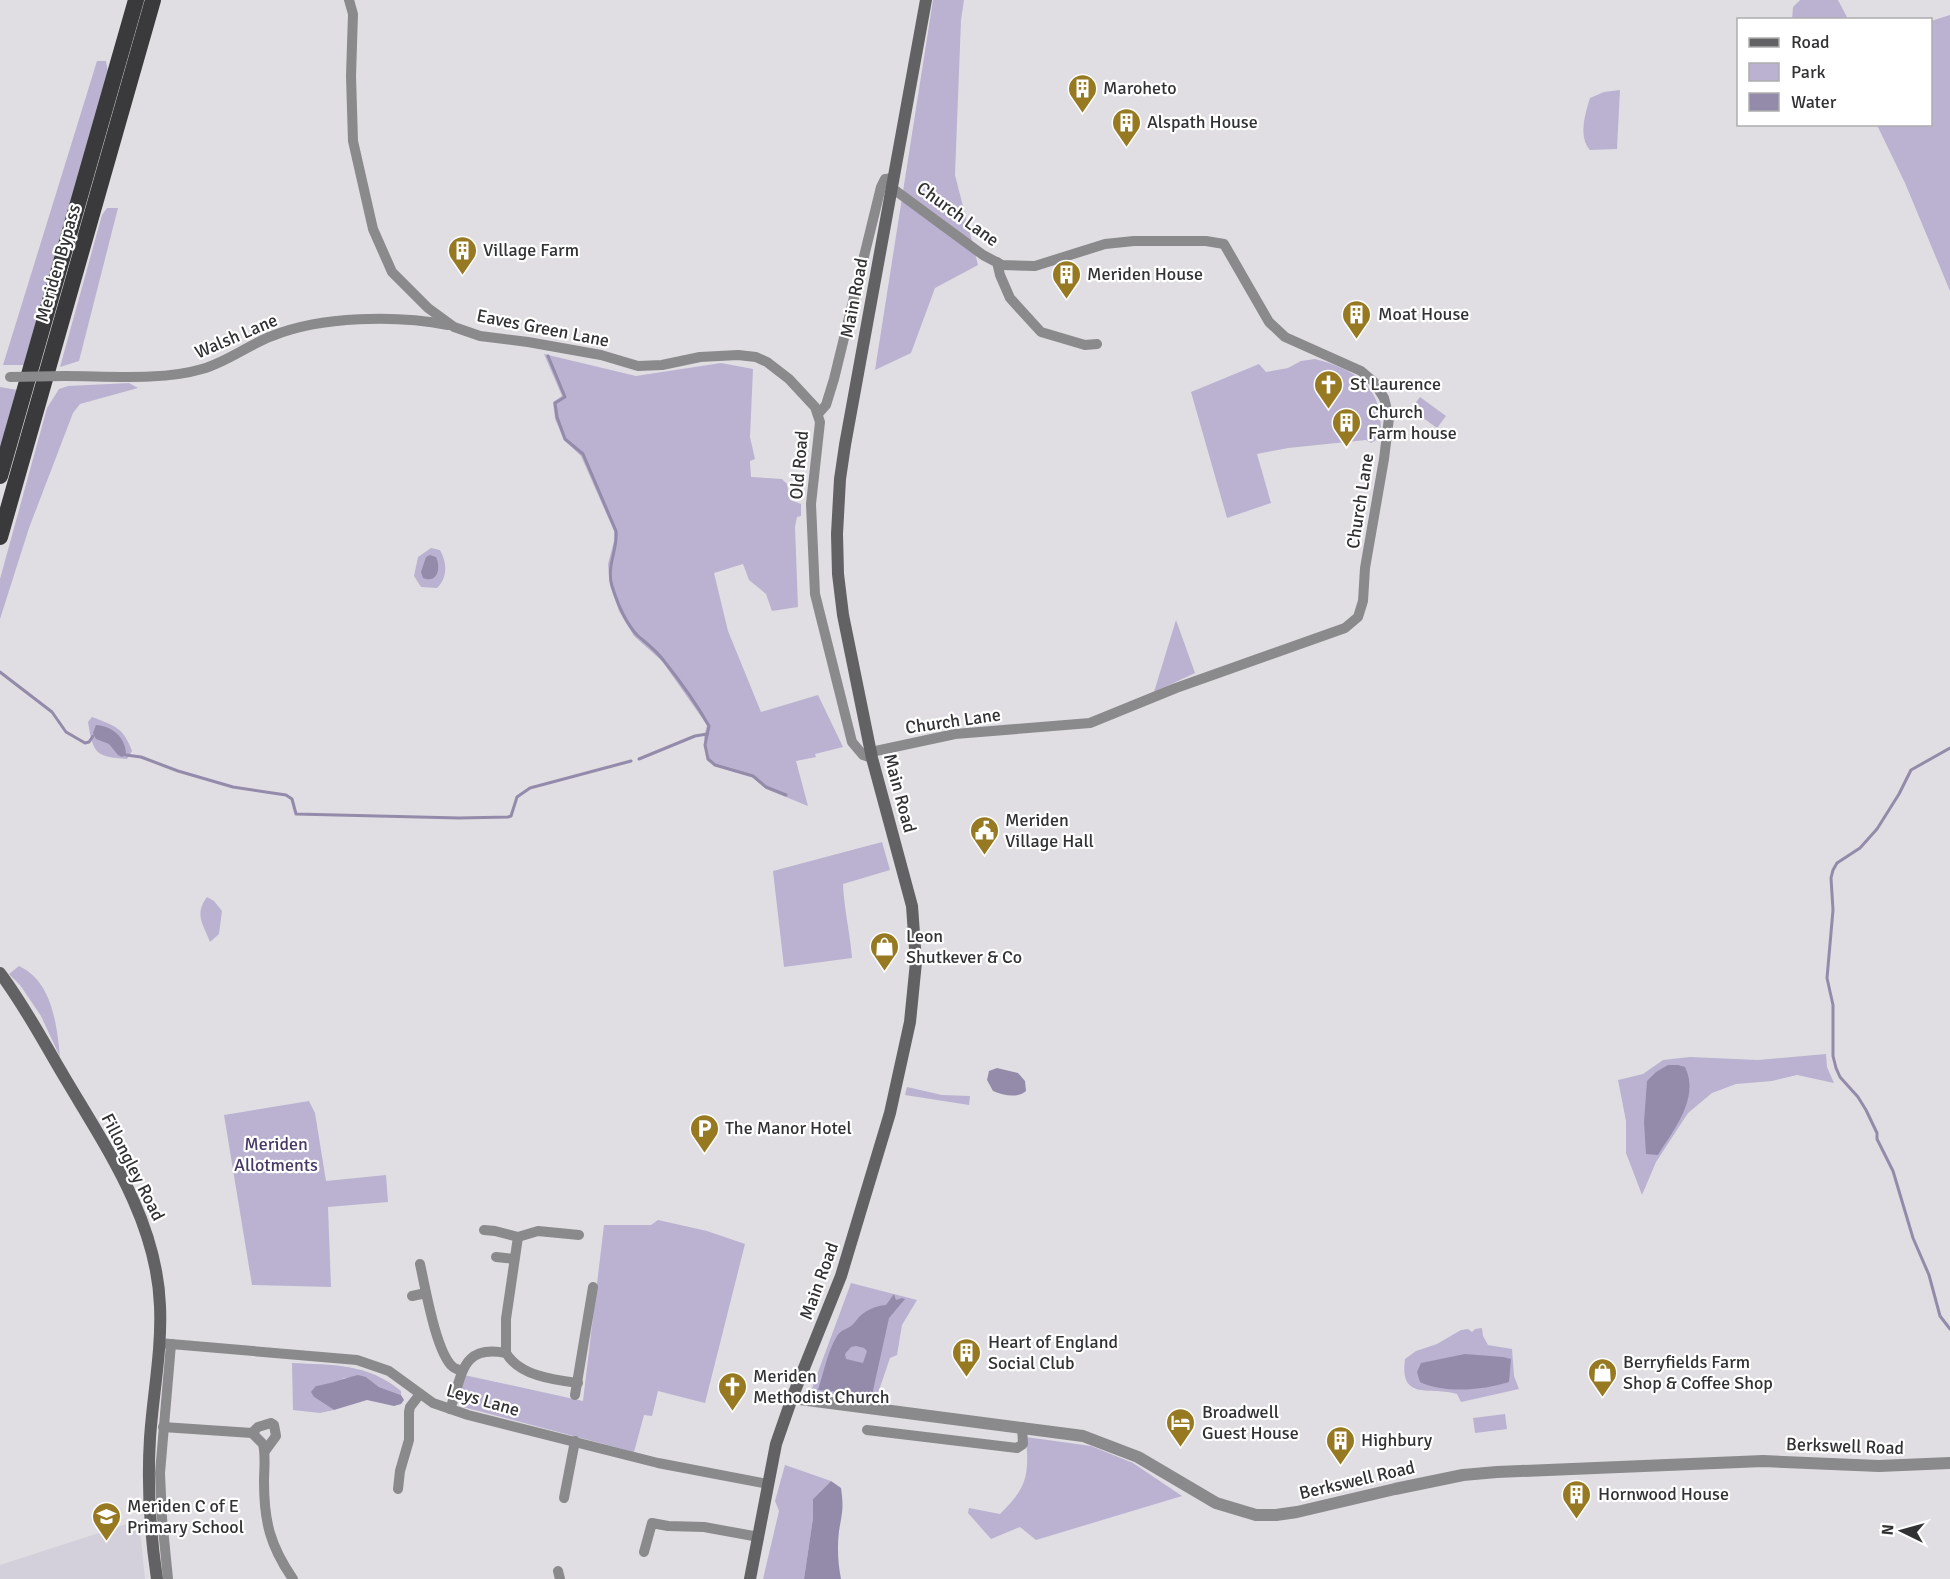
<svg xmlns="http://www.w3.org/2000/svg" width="1950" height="1579" viewBox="0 0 1950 1579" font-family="Signika,sans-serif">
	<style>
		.built { fill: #d3d0dc }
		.green { fill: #bbb2d1 }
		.water { fill: #948baa; fill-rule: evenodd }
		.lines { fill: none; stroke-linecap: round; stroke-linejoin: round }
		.stream { stroke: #948baa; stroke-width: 3 }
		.minor { stroke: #8a898b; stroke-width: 10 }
		.tertiary { stroke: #8a898b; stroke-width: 12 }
		.secondary { stroke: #626163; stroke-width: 12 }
		.trunk { stroke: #3a393c; stroke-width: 16 }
		.minor-bridge { stroke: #8a898b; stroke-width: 10 }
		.labels { text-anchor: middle; stroke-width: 4.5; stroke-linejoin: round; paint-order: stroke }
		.poi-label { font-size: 18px; fill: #323133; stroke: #fff; text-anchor: start }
		.street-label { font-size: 18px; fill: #323133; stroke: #fff }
		.park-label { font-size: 18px; fill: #473865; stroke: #fff }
	</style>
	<rect width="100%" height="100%" fill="#e0dee3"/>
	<polygon class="built" points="139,1520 145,1579 0,1579 0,1565"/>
	<g class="green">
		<polygon points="933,0 964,0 961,20 955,175 978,265 935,288 911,353 875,370"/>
		<polygon points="1800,0 1838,0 1848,19 1792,19 1793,7"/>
		<polygon points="1950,15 1950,291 1905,183 1877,125 1930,124 1931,21"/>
		<polygon points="97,61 106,61 108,72 24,365 3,365"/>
		<path d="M1620,90L1617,149L1590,150C1578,137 1585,114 1590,98L1604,92Z"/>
		<polygon points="107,208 118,208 79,361 60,367 102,215"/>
		<polygon points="544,354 636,376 721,363 753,369 750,437 755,459 750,461 751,477 782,479 787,484 790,500 801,504 801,516 797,517 795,527 798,607 772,611 766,594 749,580 743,564 714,573 728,631 761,712 818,695 843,747 815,754 816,757 796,761 808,806 766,789 752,777 715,766 707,760 704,737 707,725 662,661 634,636 619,611 610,585 608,564 614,541 614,531 581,456 564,440 555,419 553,402 562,396"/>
		<path d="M1315,359C1358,370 1386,389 1380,438L1371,443L1366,440L1288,448L1257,454L1271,503L1227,518L1191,392L1259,364L1266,372L1288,368L1301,361Z"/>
		<polygon points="129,383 138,388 80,404 73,413 29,528 0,619 0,579 47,408 59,389 68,386"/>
		<polygon points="0,387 18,390 0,452"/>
		<polygon points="1420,397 1446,416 1437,428 1411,409"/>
		<path d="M431,548L440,550C447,563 448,577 437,588L421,587L414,576L418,557Z"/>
		<polygon points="1176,620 1195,673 1154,692"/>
		<path d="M92,717C115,726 123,727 132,751L127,759C95,757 93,753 88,722Z"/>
		<path d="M882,842L890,870L843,884C844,909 850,932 852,958L784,967L773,871Z"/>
		<path d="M207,897L214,901L222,911L219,934L210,942C203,923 194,915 207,897Z"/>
		<path d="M19,966C52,981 57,1025 60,1057L41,1016L20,985L9,974Z"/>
		<polygon points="1826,1054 1827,1067 1834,1083 1797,1075 1772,1081 1736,1084 1712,1093 1688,1113 1656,1162 1642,1195 1626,1153 1626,1121 1618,1080 1643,1074 1663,1060 1690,1057 1758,1060"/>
		<polygon points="907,1087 942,1095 970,1096 969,1105 905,1095"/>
		<polygon points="309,1101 315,1113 326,1181 386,1175 388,1202 328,1207 331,1287 252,1285 224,1115"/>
		<polygon points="658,1220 707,1231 745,1244 705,1403 658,1391 652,1416 644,1415 634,1452 463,1407 459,1400 464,1375 583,1401 604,1225 651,1225"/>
		<polygon points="851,1283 917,1300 902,1325 897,1355 890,1358 876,1399 813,1392 811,1391"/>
		<path d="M1482,1328L1483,1336L1488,1345L1512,1349L1514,1376L1519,1389L1461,1402L1457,1394C1431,1386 1399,1402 1405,1359L1416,1351L1437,1344L1461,1330L1468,1329L1472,1332L1475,1329Z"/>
		<path d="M292,1363C333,1365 367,1363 401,1391V1395L379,1387L366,1377L344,1378L336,1383L317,1386L314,1397L334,1410L320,1413L293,1410Z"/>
		<polygon points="1505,1414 1507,1429 1475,1433 1473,1418"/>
		<path d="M1026,1437L1091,1446L1133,1463L1182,1496L1036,1540L1020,1527L991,1539L968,1513L969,1508L1000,1514C1028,1487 1029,1474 1026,1437Z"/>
		<polygon points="785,1465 831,1481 813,1499 813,1518 804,1579 763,1579 779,1511 775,1501"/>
	</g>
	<g class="water">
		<path d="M430,555L436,557C441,567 438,584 423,578L421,572L426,557Z"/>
		<path d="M96,725C113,726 126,738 126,755L122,757L118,755L109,744L96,739L93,733Z"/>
		<path d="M1668,1065H1678L1685,1067C1700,1098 1674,1129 1658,1155L1646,1154L1644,1122L1647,1081L1656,1072Z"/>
		<path d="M997,1068L1018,1073L1025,1081L1026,1091C1017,1099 1003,1095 993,1091L987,1080L989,1071Z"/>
		<path d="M894,1294L896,1300L902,1298L905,1299L889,1318L872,1395L818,1390C823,1375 828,1350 837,1336C841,1329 850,1329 855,1322C862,1312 873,1306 886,1305ZM856,1346L864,1348L867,1351L863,1363L846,1359L845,1354L851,1347Z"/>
		<path d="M1465,1354L1503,1357L1511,1359L1509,1382C1484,1390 1445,1394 1420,1382L1417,1372L1421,1363Z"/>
		<path d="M358,1375L366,1377L379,1387L401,1395L404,1400L401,1404L394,1406L367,1400L334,1410L314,1397L311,1392L316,1386C331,1384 344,1378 358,1375Z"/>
		<path d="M831,1481L841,1488C844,1508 842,1513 839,1531C837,1548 838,1563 841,1579H804L813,1518V1499Z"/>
	</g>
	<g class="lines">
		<g class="stream">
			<path d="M548,356L565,397L555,403L557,417L565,439L583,454L616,531C618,550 606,566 612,586C617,602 625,622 637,635C646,643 656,650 664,661C680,681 696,703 709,726L705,745L708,759L715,765L753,776L766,787L786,795"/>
			<polyline points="0,672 52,712 66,732 85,743 89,742 93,736"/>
			<polyline points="1950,748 1911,770 1899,794 1877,829 1860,848 1837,863 1833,870 1831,878 1833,910 1827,978 1833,1005 1833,1056 1836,1068 1840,1077 1858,1097 1866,1110 1877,1133 1877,1139 1893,1171 1913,1238 1929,1275 1940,1316 1950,1329"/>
			<polyline points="126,755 141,757 178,771 233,787 286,795 292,799 296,814 459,818 508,817 511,816 517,797 530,788 631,761"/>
			<polyline points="639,759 695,736 707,734"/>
		</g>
		<g class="minor">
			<polyline points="349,0 353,14 351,76 353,141 373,229 392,272 428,308 454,327 480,336 528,342 601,355 638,366 662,365 700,357 738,355 756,357 767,362 789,379 815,407 820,422 811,504 815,594 852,742 863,755 872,758"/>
			<polyline points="997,262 1000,275 1010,298 1041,332 1085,345 1097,344"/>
			<path d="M65,376C107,376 162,381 202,369C227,362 248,345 272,336C321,316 397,315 448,325"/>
			<polyline points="818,414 826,405 834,379 881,187 885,179 894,178"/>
			<polyline points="871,752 955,734 1090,723 1176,688 1345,628 1358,617 1363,601 1365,568 1384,459 1389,418 1384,398 1374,382 1361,371 1285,337 1269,322 1224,244 1206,241 1134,241 1105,244 1035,266 1002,265 983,255 892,188"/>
			<polyline points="484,1230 495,1231 518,1237 538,1231 579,1235"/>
			<polyline points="496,1257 514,1259"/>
			<path d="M420,1264C425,1286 436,1353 453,1367C454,1368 461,1371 462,1371"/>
			<polyline points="412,1296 426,1293"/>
			<polyline points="159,1343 357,1360 389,1371 433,1403 468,1415 658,1463 768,1484"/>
			<polyline points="506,1353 506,1319 518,1237"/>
			<polyline points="575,1395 593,1287"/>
			<path d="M450,1409C463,1376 460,1344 506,1353C520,1376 554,1380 578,1383"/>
			<path d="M163,1427L252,1433L263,1444C266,1456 264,1469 264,1482C264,1521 270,1546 293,1579"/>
			<polyline points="867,1430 1017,1448 1023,1444 1022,1427"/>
			<polyline points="252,1433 258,1427 271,1423 274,1425 276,1436 265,1451"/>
			<polyline points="398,1489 400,1471 409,1440 409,1412 410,1407 420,1394"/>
			<polyline points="564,1498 575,1441"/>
			<polyline points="644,1552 652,1523 668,1526 704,1527 759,1537"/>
			<polyline points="558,1571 560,1579"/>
			<polyline points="168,1579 162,1518 160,1473 171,1344"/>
		</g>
		<polyline class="tertiary" points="792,1398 1083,1436 1138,1457 1216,1503 1256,1515 1276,1515 1297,1512 1395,1489 1463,1475 1497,1472 1763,1461 1879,1466 1950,1463"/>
		<g class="secondary">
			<path d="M0,973C25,1006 44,1043 65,1078C107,1149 157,1221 160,1306C162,1350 153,1394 150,1438C147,1486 150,1532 157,1579"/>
			<polyline points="750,1579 776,1444 792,1398 841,1276 890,1113 910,1022 916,962 912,906 872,758 843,615 838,574 837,534 840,479 845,445 926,0"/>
		</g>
		<g class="trunk">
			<polyline points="0,476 136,0"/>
			<polyline points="0,537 153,0"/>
		</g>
		<polyline class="minor-bridge" points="10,377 65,376"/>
	</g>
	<defs>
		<symbol id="building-pin" viewBox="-11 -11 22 30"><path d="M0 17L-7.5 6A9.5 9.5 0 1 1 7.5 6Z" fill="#977921" stroke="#fff"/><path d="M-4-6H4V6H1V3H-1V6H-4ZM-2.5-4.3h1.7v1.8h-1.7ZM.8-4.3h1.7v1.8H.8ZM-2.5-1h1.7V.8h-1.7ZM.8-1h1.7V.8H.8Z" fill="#fff"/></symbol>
		<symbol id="church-pin" viewBox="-11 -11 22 30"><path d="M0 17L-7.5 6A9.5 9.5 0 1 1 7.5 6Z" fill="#977921" stroke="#fff"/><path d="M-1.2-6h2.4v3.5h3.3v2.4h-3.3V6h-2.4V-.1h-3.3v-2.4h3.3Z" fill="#fff"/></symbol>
		<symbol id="civic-pin" viewBox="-11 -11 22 30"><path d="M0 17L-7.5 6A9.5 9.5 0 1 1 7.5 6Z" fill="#977921" stroke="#fff"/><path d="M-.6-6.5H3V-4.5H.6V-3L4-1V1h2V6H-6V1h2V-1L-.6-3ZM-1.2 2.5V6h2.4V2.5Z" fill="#fff"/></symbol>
		<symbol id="shop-pin" viewBox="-11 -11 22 30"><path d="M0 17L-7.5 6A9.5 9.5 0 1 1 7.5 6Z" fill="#977921" stroke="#fff"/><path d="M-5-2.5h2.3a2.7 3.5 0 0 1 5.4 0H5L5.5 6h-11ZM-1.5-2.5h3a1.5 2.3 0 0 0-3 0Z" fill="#fff"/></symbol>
		<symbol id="parking-pin" viewBox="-11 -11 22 30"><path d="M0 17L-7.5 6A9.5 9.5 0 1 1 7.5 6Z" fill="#977921" stroke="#fff"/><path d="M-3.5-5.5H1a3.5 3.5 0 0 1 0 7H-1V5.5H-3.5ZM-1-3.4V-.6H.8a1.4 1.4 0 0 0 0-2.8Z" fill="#fff"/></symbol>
		<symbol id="hotel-pin" viewBox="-11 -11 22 30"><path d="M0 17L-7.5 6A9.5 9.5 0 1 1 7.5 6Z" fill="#977921" stroke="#fff"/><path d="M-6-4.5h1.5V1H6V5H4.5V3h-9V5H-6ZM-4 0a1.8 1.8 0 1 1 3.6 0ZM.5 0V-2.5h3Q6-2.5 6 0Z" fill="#fff"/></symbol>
		<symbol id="school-pin" viewBox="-11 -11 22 30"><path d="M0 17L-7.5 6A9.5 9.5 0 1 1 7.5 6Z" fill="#977921" stroke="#fff"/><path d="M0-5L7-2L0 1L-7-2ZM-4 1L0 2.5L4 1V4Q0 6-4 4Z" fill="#fff"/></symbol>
	</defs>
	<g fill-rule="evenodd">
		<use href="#building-pin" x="1066" y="72" width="33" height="45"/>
		<use href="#building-pin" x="1110" y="106" width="33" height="45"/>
		<use href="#building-pin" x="446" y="234" width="33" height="45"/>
		<use href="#building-pin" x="1050" y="258" width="33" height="45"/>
		<use href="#building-pin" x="1340" y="298" width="33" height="45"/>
		<use href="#church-pin" x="1312" y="368" width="33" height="45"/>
		<use href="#building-pin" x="1330" y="406" width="33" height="45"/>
		<use href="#civic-pin" x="968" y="814" width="33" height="45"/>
		<use href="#shop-pin" x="868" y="930" width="33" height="45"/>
		<use href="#parking-pin" x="688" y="1112" width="33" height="45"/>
		<use href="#building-pin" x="950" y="1336" width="33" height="45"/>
		<use href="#shop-pin" x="1586" y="1356" width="33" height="45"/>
		<use href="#church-pin" x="716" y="1370" width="33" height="45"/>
		<use href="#hotel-pin" x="1164" y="1406" width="33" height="45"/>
		<use href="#building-pin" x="1324" y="1424" width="33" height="45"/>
		<use href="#building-pin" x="1560" y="1478" width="33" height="45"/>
		<use href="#school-pin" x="90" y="1500" width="33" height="45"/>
	</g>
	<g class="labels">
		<g class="poi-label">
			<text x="1103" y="94">Maroheto</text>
			<text x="1147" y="128">Alspath House</text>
			<text x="483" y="256">Village Farm</text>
			<text x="1087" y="280">Meriden House</text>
			<text x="1378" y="320">Moat House</text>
			<text x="1350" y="390">St Laurence</text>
			<text x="1368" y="418">Church<tspan x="1368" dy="21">Farm house</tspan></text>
			<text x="1005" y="826">Meriden<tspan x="1005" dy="21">Village Hall</tspan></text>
			<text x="906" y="942">Leon<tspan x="906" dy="21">Shutkever &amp; Co</tspan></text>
			<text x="725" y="1134">The Manor Hotel</text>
			<text x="988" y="1348">Heart of England<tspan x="988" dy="21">Social Club</tspan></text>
			<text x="1623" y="1368">Berryfields Farm<tspan x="1623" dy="21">Shop &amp; Coffee Shop</tspan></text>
			<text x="753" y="1382">Meriden<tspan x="753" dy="21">Methodist Church</tspan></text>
			<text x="1202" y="1418">Broadwell<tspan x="1202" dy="21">Guest House</tspan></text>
			<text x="1361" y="1446">Highbury</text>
			<text x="1598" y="1500">Hornwood House</text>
			<text x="127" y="1512">Meriden C of E<tspan x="127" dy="21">Primary School</tspan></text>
		</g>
		<g class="street-label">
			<text transform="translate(958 214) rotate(36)" y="6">Church Lane</text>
			<text transform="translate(58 263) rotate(-74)" y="6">Meriden Bypass</text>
			<text transform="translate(854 298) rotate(-79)" y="6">Main Road</text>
			<text transform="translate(543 328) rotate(11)" y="6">Eaves Green Lane</text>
			<text transform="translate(236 336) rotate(-23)" y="6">Walsh Lane</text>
			<text transform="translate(799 465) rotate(-85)" y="6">Old Road</text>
			<text transform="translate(1360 501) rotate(-81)" y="6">Church Lane</text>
			<text transform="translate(953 721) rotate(-8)" y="6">Church Lane</text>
			<text transform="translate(900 793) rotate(75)" y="6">Main Road</text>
			<text transform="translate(133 1167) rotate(63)" y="6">Fillongley Road</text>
			<text transform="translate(819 1281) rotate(-70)" y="6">Main Road</text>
			<text transform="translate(483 1400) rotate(16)" y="6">Leys Lane</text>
			<text transform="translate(1845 1446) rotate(2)" y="6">Berkswell Road</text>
			<text transform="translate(1357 1480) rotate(-13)" y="6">Berkswell Road</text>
		</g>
		<g class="park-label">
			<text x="276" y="1150">Meriden<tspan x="276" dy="21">Allotments</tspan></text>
		</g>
	</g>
	<rect x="1737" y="18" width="195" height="108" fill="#ffffff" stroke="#adadad" stroke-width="1.5"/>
	<rect x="1749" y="38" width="30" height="9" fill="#626163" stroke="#adadad" stroke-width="1.5"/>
	<text x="1791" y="48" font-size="18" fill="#323133">Road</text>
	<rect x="1749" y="63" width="30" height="18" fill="#bbb2d1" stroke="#adadad" stroke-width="1.5"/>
	<text x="1791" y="78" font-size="18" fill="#323133">Park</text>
	<rect x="1749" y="93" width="30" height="18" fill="#948baa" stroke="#adadad" stroke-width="1.5"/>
	<text x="1791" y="108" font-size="18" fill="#323133">Water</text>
	<g transform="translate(1902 1531) rotate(275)" stroke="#ffffff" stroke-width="4.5" paint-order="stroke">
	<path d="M0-4.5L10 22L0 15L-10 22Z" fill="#323133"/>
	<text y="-9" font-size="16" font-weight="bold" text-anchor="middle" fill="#323133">N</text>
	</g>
</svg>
